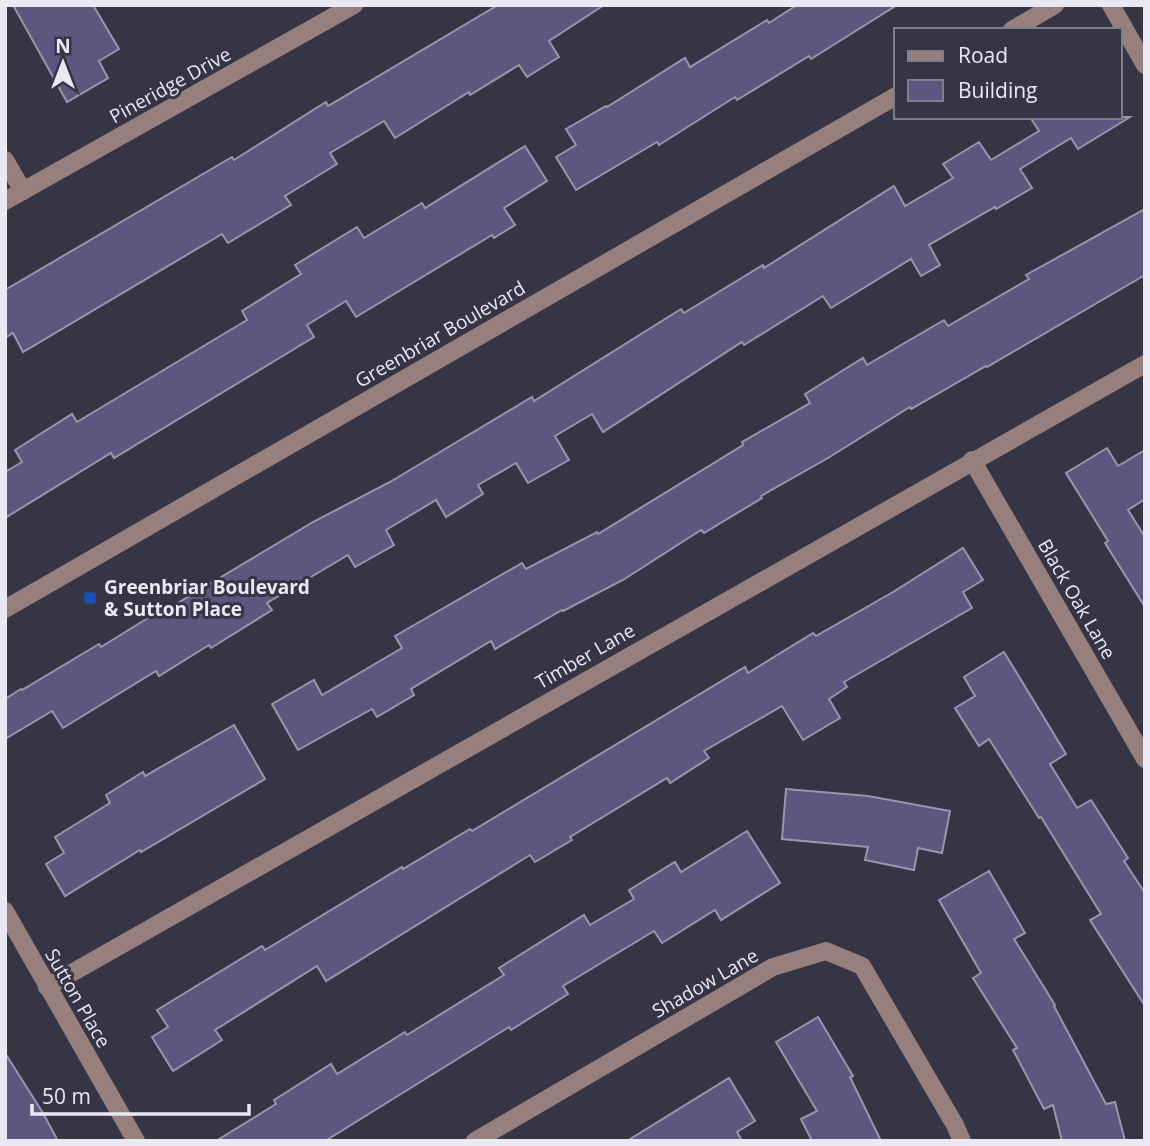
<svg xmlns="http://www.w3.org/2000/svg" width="1150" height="1146" viewBox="0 0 1150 1146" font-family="'Open Sans',sans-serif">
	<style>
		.building { fill: #5c577f; stroke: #9896ab; stroke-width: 2 }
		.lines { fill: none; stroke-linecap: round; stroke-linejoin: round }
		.minor { stroke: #977f7d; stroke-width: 18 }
		.transit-dot { fill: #1a4fb4; stroke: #363546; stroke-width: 2.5 }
		.labels { text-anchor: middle; stroke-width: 6; stroke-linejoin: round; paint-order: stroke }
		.street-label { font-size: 19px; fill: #e9e9f4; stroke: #363546 }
		.poi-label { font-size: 19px; font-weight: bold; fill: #e9e9f4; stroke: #363546; text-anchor: start }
	</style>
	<rect width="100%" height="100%" fill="#363546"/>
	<g class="building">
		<polygon points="13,5 93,5 119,49 99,61 108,78 67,102"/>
		<polygon points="498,5 604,5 549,41 559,57 527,77 519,65 470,95 469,92 395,138 384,121 330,153 337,164 285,196 291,205 228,243 222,234 23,352 13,333 5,338 5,290 232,157 234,160 326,102 328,106"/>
		<polygon points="797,5 897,5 811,59 809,56 737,100 735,97 659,145 657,142 576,190 556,157 576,145 566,129 606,106 607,107 685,58 690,67 767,20 769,23"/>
		<polygon points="1030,117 1130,117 1078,149 1071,138 1020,169 1032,188 996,209 995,207 929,245 940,265 921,276 911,259 831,308 823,296 744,345 742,342 603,432 592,414 555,436 569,460 528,483 516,463 478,485 483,494 446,517 436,500 386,530 394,545 355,567 348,555 267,603 272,610 211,648 209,645 159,676 156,671 63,728 52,711 5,739 5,699 21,689 22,690 99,644 101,647 169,605 171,607 313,522 390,482 532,397 534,401 681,309 684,313 763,265 764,268 894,186 905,206 953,178 943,164 979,142 991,160 1039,131"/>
		<polygon points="525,146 547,181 504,208 515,225 494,238 492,235 356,317 346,301 307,325 314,337 114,458 111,453 5,518 5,472 22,462 15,450 72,414 77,422 247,320 242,311 301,274 295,265 357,227 364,238 422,203 425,208"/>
		<polygon points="1145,209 1145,275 987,367 986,366 911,409 910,407 828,458 761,496 762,498 704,533 701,530 623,580 563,611 562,610 495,649 491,641 411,689 414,695 377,717 372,709 298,750 272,704 314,680 322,695 402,648 395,636 522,563 526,569 597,532 598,534 743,445 742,442 810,403 805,394 863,358 867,365 944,320 948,326 1029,279 1026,275"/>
		<polygon points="1107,448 1118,466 1145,450 1145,499 1128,510 1145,537 1145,607 1105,543 1108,541 1066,473"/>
		<polygon points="963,548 983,580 963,592 972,608 844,682 847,687 829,699 840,718 803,740 782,706 704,751 709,758 670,783 667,778 570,837 572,840 535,862 530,855 326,981 317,966 215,1030 222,1040 173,1071 152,1037 168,1027 157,1010 262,946 265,950 402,867 403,869 470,829 472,831 745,667 748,673 813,633 816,636 893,592"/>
		<polygon points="1004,652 1066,754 1050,764 1077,808 1091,800 1128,858 1124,861 1145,893 1145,1006 1090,920 1101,914 1041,817 1039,818 989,739 979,746 955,708 975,696 964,677"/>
		<polygon points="234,725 265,779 141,852 140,850 65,896 46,864 64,853 55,837 110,803 106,795 143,772 145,776"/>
		<polygon points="786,789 868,796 950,811 942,853 918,848 914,870 865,860 868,847 782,839"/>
		<polygon points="747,831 780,883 721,920 715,910 662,943 654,931 563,986 568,994 511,1030 509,1027 325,1141 216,1141 276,1104 274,1100 331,1064 337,1074 405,1032 407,1035 504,975 499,968 584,915 590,925 634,899 629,890 675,862 681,872"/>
		<polygon points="989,871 1025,933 1014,939 1055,1005 1054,1006 1106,1104 1115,1102 1125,1141 1062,1141 1053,1105 1044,1109 1013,1050 1017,1048 973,978 981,973 939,900"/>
		<polygon points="818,1017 853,1076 850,1077 881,1141 812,1141 801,1119 817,1111 776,1042"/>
		<polygon points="5,1053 43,1113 58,1141 5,1141"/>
		<polygon points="729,1078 755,1121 737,1132 742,1141 627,1141"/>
	</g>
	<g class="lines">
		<g class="minor">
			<polyline points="1111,5 1145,65"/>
			<polyline points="1012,30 1055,5"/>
			<polyline points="5,160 23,191"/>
			<polyline points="5,201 354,5"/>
			<polyline points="972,460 1145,759"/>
			<polyline points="5,609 896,96"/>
			<polyline points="5,911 136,1141"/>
			<polyline points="47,987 1145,364"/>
			<polyline points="475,1141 773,967 826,951 862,966 955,1125 962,1141"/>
		</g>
	</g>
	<rect class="transit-dot" x="83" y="591" width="14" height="14" rx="3.5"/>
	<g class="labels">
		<g class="street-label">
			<text transform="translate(170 85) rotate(-29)" y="7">Pineridge Drive</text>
			<text transform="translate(440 334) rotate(-30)" y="7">Greenbriar Boulevard</text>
			<text transform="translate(1077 599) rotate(60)" y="7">Black Oak Lane</text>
			<text transform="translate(585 656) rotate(-30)" y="7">Timber Lane</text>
			<text transform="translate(705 983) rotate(-30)" y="7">Shadow Lane</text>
			<text transform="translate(78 998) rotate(60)" y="7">Sutton Place</text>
		</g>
		<g class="poi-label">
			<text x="104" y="594">Greenbriar Boulevard<tspan x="104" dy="22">&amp; Sutton Place</tspan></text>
		</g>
	</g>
	<rect width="1150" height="1146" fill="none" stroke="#e9e9f4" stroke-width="14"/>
	<rect x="894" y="28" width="228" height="91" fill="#363546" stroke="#7e7d8c" stroke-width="2"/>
	<rect x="908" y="51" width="35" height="10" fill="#977f7d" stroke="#7e7d8c" stroke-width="2"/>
	<text x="958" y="63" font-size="21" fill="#e9e9f4">Road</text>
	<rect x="908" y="80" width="35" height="21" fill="#5c577f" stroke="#7e7d8c" stroke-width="2"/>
	<text x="958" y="98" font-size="21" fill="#e9e9f4">Building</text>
	<g transform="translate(63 63)" stroke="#363546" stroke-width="5" paint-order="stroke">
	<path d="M0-5L12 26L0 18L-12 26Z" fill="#e9e9f4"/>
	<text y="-10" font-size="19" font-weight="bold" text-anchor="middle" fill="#e9e9f4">N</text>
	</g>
	<path d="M32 1104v10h217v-10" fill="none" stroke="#e9e9f4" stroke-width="3.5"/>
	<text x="42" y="1104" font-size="21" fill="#e9e9f4" stroke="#363546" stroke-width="5" paint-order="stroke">50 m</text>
</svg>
